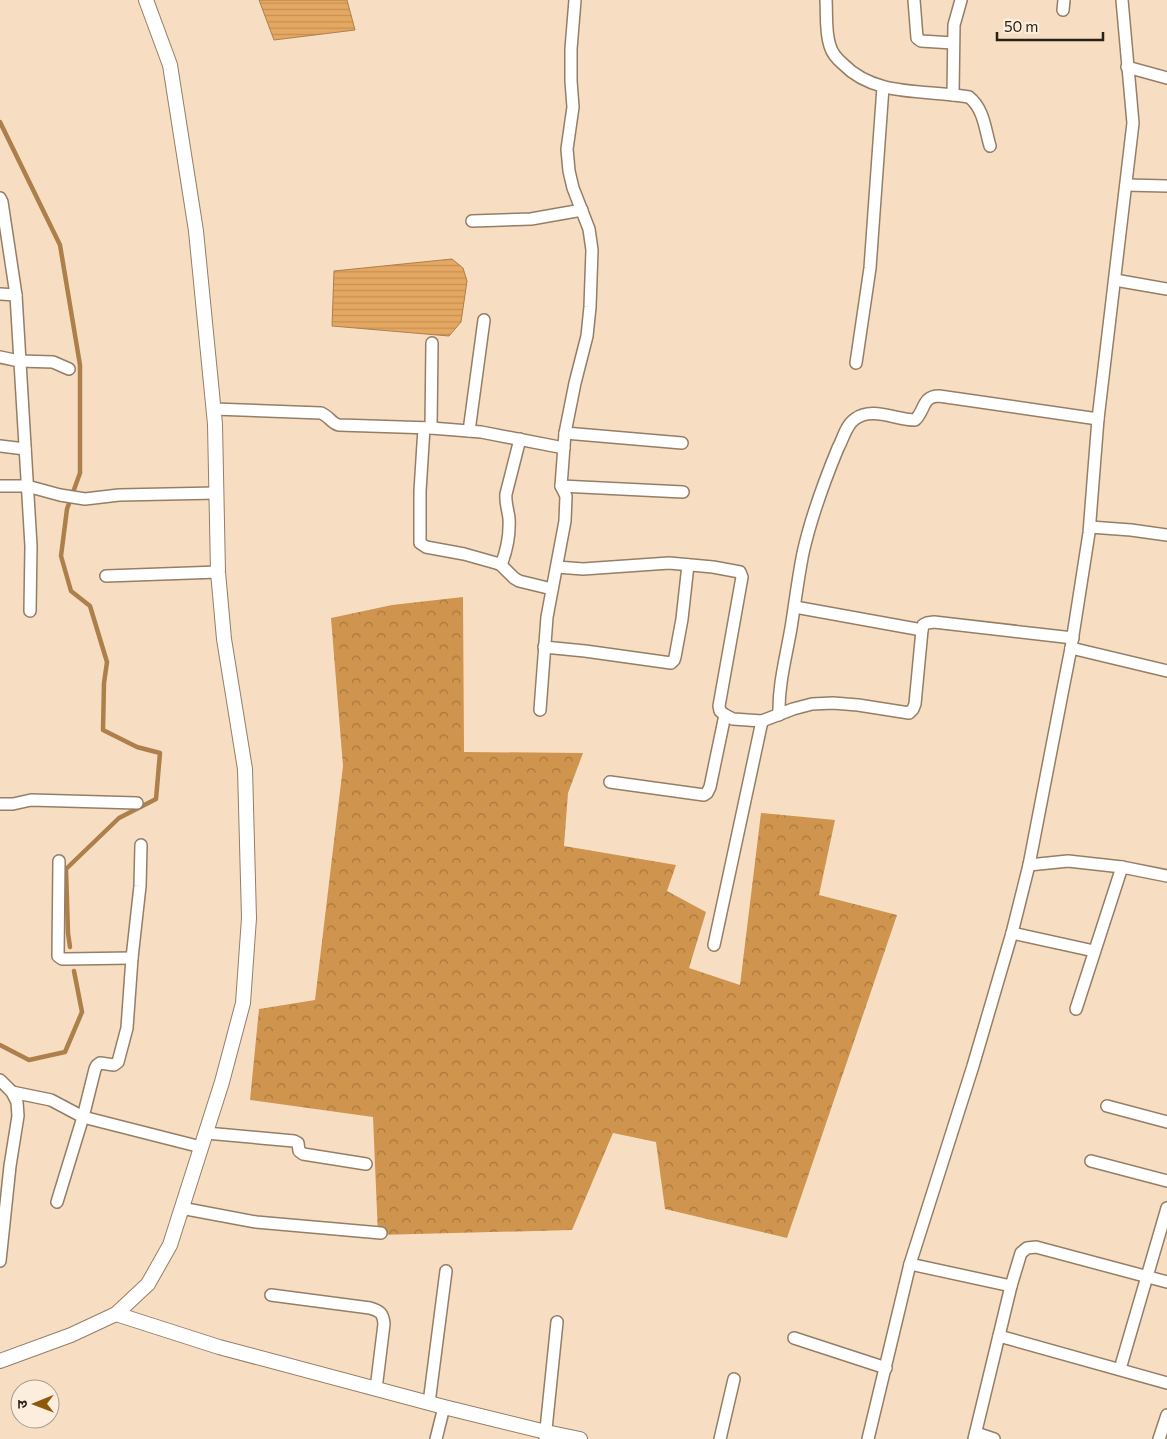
<svg xmlns="http://www.w3.org/2000/svg" width="1167" height="1439" viewBox="0 0 1167 1439" font-family="Commissioner,'Noto Sans Devanagari',sans-serif">
	<style>
		.forest { fill: url(#forest-crowns) }
		.water { fill: url(#water-rules); stroke: #ad7f4b }
		.lines { fill: none; stroke-linecap: round; stroke-linejoin: round }
		.stream { stroke: #ad7f4b; stroke-width: 4.5 }
		.minor-casing { stroke: #947e65; stroke-width: 14 }
		.tertiary-casing { stroke: #947e65; stroke-width: 16 }
		.minor { stroke: #fff; stroke-width: 11 }
		.tertiary { stroke: #fff; stroke-width: 14 }
	</style>
	<defs>
		<pattern id="forest-crowns" width="20" height="18" patternUnits="userSpaceOnUse" patternTransform="scale(1.25)"><rect width="20" height="18" fill="#cf944d"/><path d="M2 6a3 3 0 1 1 6 0M12 15a3 3 0 1 1 6 0" fill="none" stroke="#a8783f"/></pattern>
		<pattern id="water-rules" width="6" height="5" patternUnits="userSpaceOnUse" patternTransform="scale(1.25)"><rect width="6" height="5" fill="#e5a862"/><path d="M0 2.5h6" fill="none" stroke="#c49054"/></pattern>
	</defs>
	<rect width="100%" height="100%" fill="#f7dec3"/>
	<polygon class="forest" points="463,597 464,752 583,753 568,793 564,846 676,865 667,891 706,912 689,968 740,985 761,813 835,820 819,895 897,915 787,1238 665,1209 656,1142 613,1133 572,1230 378,1235 373,1117 250,1100 259,1009 315,1000 343,766 331,618 392,605"/>
	<g class="water">
		<polygon points="259,0 347,0 355,30 274,40"/>
		<polygon points="452,259 463,268 467,281 461,322 449,336 332,326 334,271"/>
	</g>
	<g class="lines">
		<g class="stream">
			<polyline points="0,122 60,245 80,365 80,473 67,509 61,556 71,591 90,606 107,662 104,683 103,730 137,747 160,753 156,799 119,818 66,869 68,933 70,947"/>
			<polyline points="0,1045 29,1060 65,1052 82,1012 74,971"/>
		</g>
		<defs>
			<g id="minor">
				<path d="M826,0C827,15 825,31 830,46C832,53 837,59 843,64C876,98 927,89 969,97C984,109 985,129 990,146"/>
				<polyline points="914,0 917,38 921,41 953,43"/>
				<polyline points="1063,10 1064,0"/>
				<polyline points="1127,67 1167,78"/>
				<polyline points="953,95 954,25 961,0"/>
				<polyline points="1126,185 1167,186"/>
				<polyline points="0,198 2,202 16,295 31,546 30,611"/>
				<polyline points="472,221 531,219 582,210"/>
				<polyline points="1115,280 1167,289"/>
				<polyline points="0,294 16,295"/>
				<polyline points="0,357 19,361 53,362 69,369"/>
				<polyline points="856,363 870,268 883,87"/>
				<path d="M214,409L321,413C329,416 332,424 339,425L431,428L481,432L564,448"/>
				<polyline points="424,428 420,491 420,543 426,547 464,554 496,563 501,565 514,578 519,581 552,589"/>
				<polyline points="431,428 432,343"/>
				<polyline points="469,431 484,320"/>
				<polyline points="565,433 682,443"/>
				<polyline points="0,446 25,449"/>
				<polyline points="0,486 27,486 60,495 85,499 119,495 217,493"/>
				<polyline points="561,486 683,492"/>
				<polyline points="1090,527 1131,530 1167,535"/>
				<path d="M501,565C507,550 510,535 509,518C508,510 505,502 506,494L520,439"/>
				<polyline points="557,567 583,569 669,563 713,567 740,572 742,577 719,706 720,711 725,715 733,719 762,721 793,709 812,704 833,703 858,705 909,713 913,709 915,704 922,630 923,625 927,623 934,622 1073,638"/>
				<polyline points="106,576 218,572"/>
				<polyline points="795,607 922,630"/>
				<polyline points="544,647 585,651 671,663 674,660 675,657 682,619 688,565"/>
				<polyline points="1071,648 1167,671"/>
				<polyline points="540,710 547,617 565,521 566,496 561,486 565,433 575,383 587,336 590,307 592,250 589,229 573,188 569,171 567,149 573,107 571,81 571,49 575,0"/>
				<path d="M779,715C778,686 786,657 791,628C795,603 798,578 803,553C811,517 824,482 838,448C843,439 846,425 855,419C872,406 896,420 915,420C925,411 922,396 939,396L1098,419"/>
				<polyline points="610,782 704,795 707,793 710,787 725,715"/>
				<polyline points="0,804 13,804 31,800 137,803"/>
				<polyline points="59,861 58,956 62,959 66,959 132,958"/>
				<polyline points="1029,865 1068,861 1122,867 1167,876"/>
				<polyline points="1012,933 1094,951"/>
				<polyline points="714,945 762,721"/>
				<polyline points="1076,1009 1122,867"/>
				<polyline points="0,1080 12,1092 17,1102 18,1116 10,1166 0,1261"/>
				<polyline points="12,1092 51,1100 83,1117 201,1147"/>
				<polyline points="1107,1106 1167,1122"/>
				<polyline points="206,1133 294,1141 298,1143 299,1151 303,1154 366,1164"/>
				<polyline points="1091,1161 1167,1181"/>
				<polyline points="57,1202 83,1117 95,1069 97,1065 100,1063 114,1065 118,1062 127,1028 132,958 140,886 141,845"/>
				<polyline points="181,1208 256,1222 381,1233"/>
				<polyline points="910,1264 1011,1286"/>
				<path d="M271,1295L370,1308C380,1311 383,1313 384,1324L376,1389"/>
				<polyline points="999,1336 1167,1383"/>
				<polyline points="794,1338 886,1368"/>
				<polyline points="1120,1369 1167,1208"/>
				<polyline points="429,1403 446,1271"/>
				<polyline points="976,1433 994,1439"/>
				<polyline points="436,1439 444,1407"/>
				<polyline points="545,1439 557,1322"/>
				<polyline points="720,1439 734,1379"/>
				<polyline points="868,1439 910,1264 973,1066 1012,933 1029,865 1062,694 1071,648 1089,533 1098,419 1133,123 1122,0"/>
				<polyline points="974,1439 1011,1286 1021,1253 1027,1248 1036,1247 1167,1282"/>
				<polyline points="1159,1439 1167,1415"/>
			</g>
			<g id="tertiary">
				<polyline points="116,1314 219,1347 444,1407 546,1432 580,1439"/>
				<polyline points="0,1361 71,1335 116,1314 148,1284 170,1245 222,1082 243,1003 249,918 245,769 224,639 218,572 215,424 196,231 170,65 146,0"/>
			</g>
		</defs>
		<use href="#minor" class="minor-casing"/>
		<use href="#tertiary" class="tertiary-casing"/>
		<use href="#minor" class="minor"/>
		<use href="#tertiary" class="tertiary"/>
	</g>
	<g transform="translate(35 1404) rotate(269)"><circle r="24" fill="#fdeddd" stroke="#a89b8d"/>
	<path d="M0-4L9 19L0 12L-9 19Z" fill="#8e590a"/>
	<text y="-8" font-size="14" font-weight="bold" text-anchor="middle" fill="#292016">उ</text>
	</g>
	<path d="M997 32v8h106v-8" fill="none" stroke="#292016" stroke-width="2.5"/>
	<text x="1004" y="32" font-size="15" fill="#292016" stroke="#fdeddd" stroke-width="4" paint-order="stroke">50 m</text>
</svg>
